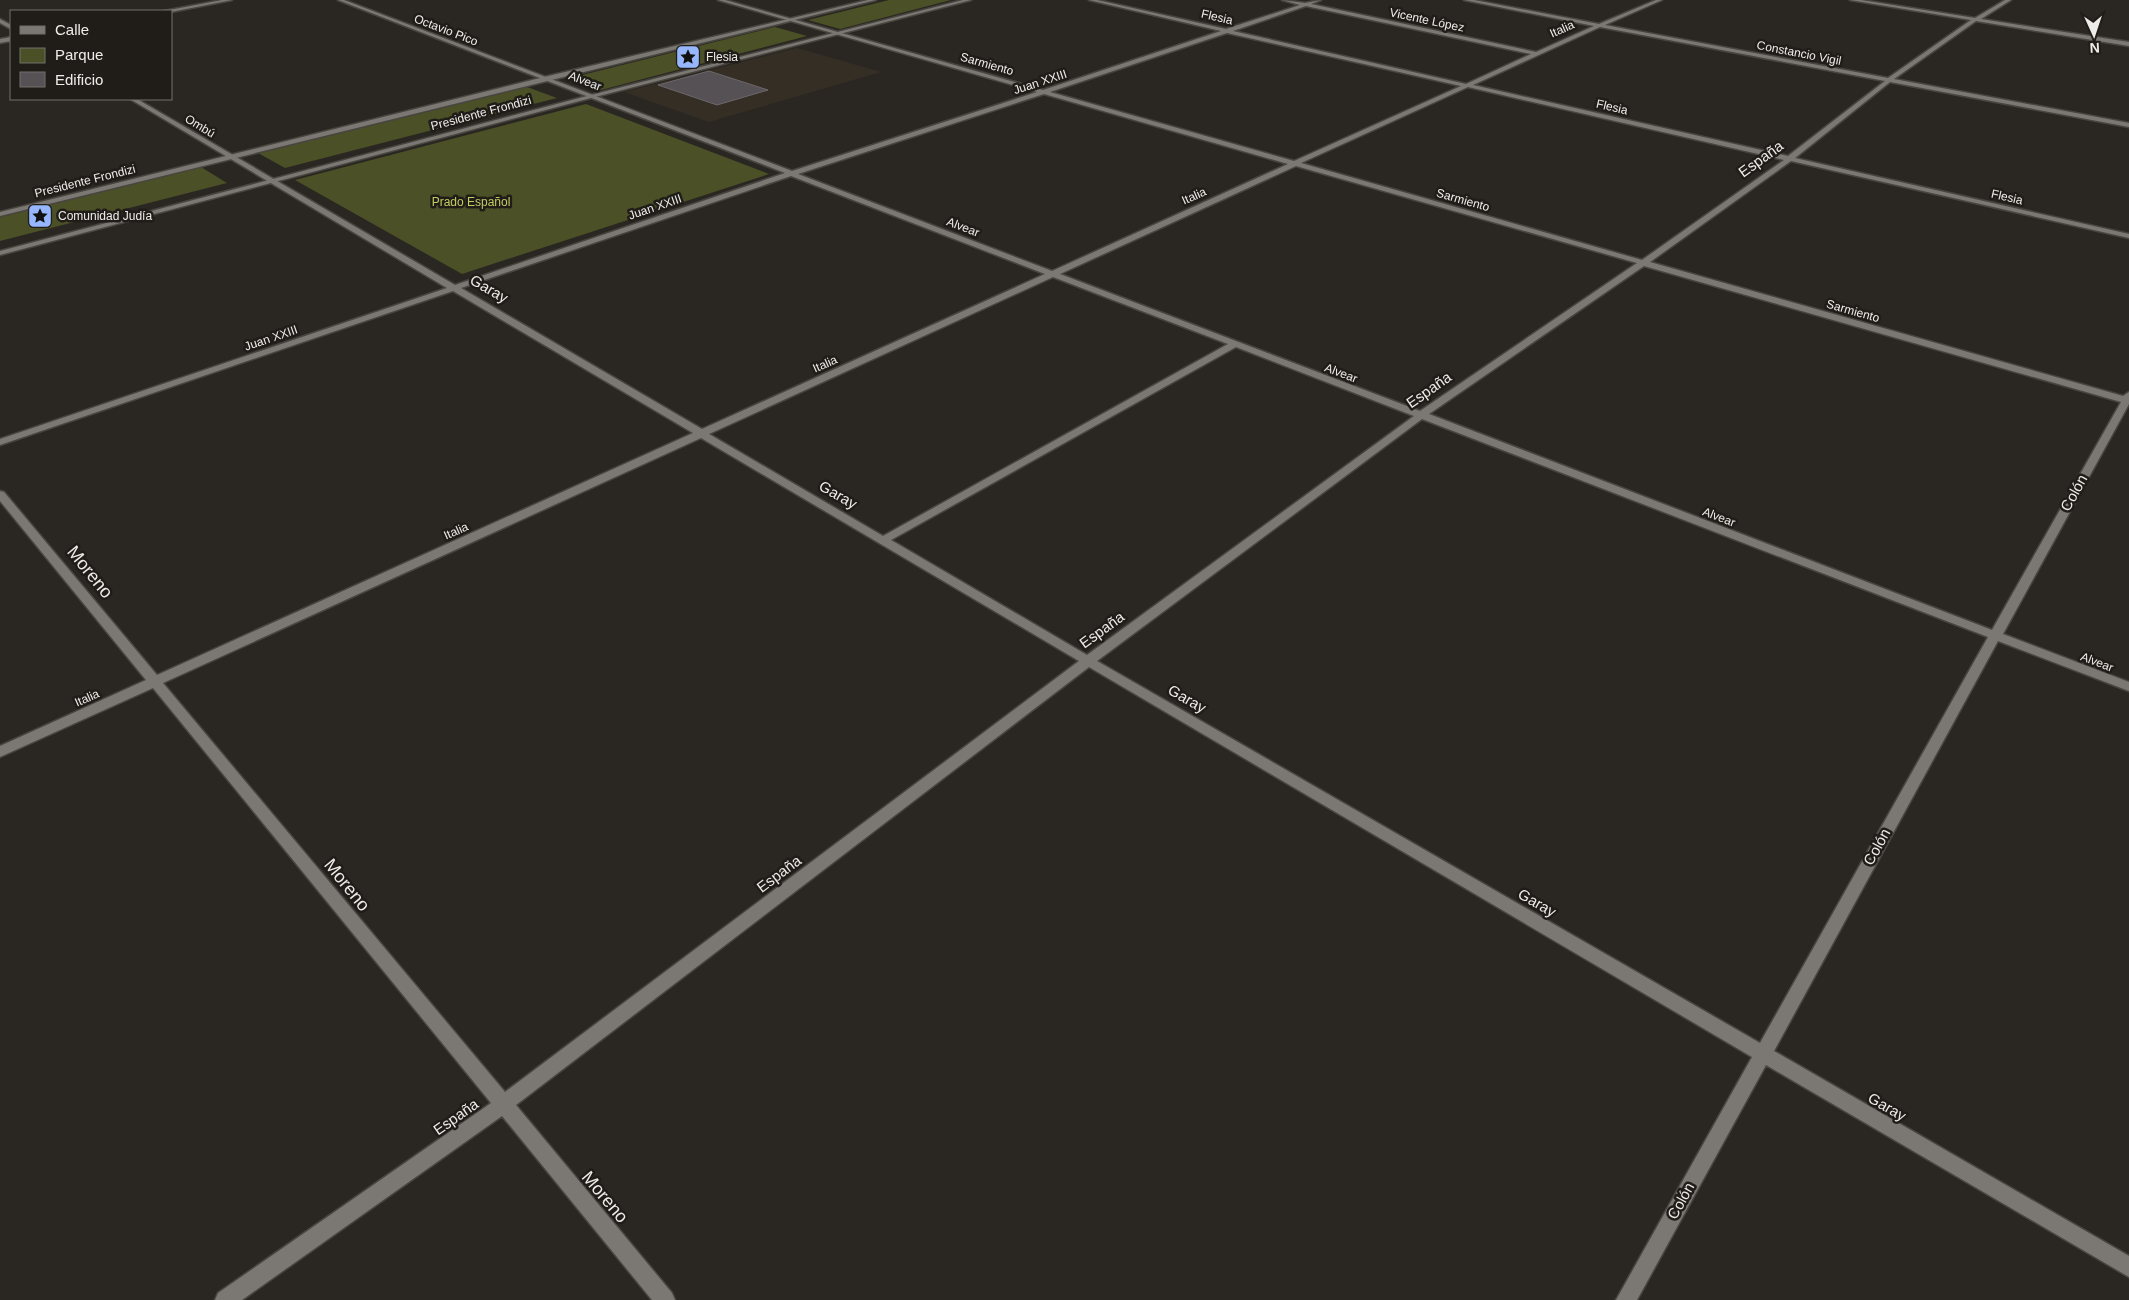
<svg xmlns="http://www.w3.org/2000/svg" width="2129" height="1300" viewBox="0 0 2129 1300" font-family="Helvetica,sans-serif">
	<style>
		.built { fill: #352e24 }
		.green { fill: #4b5026 }
		.building { fill: #565155; stroke: #6c676b }
		.lines { fill: none; stroke-linecap: round; stroke-linejoin: round }
		.minor-casing { stroke: #484540; stroke-width: 3 }
		.secondary-casing { stroke: #484540; stroke-width: 3 }
		.minor { fill: #7b7772; fill-rule: evenodd }
		.secondary { fill: #7b7772; fill-rule: evenodd }
		.labels { text-anchor: middle; stroke-width: 5; stroke-linejoin: round; paint-order: stroke }
		.far-street-label { font-size: 12px; fill: #eeece9; stroke: #201d19 }
		.far-poi-label { font-size: 12px; fill: #eeece9; stroke: #201d19; text-anchor: start }
		.far-park-label { font-size: 12px; fill: #c1cd61; stroke: #201d19 }
		.street-label { font-size: 15px; fill: #eeece9; stroke: #201d19 }
		.near-street-label { font-size: 18px; fill: #eeece9; stroke: #201d19 }
	</style>
	<rect width="100%" height="100%" fill="#2a2722"/>
	<polygon class="built" points="797,48 881,72 709,122 624,92"/>
	<g class="green">
		<polygon points="889,0 951,0 840,29 808,20"/>
		<polygon points="775,27 807,36 601,90 570,78"/>
		<polygon points="527,87 557,98 285,168 258,153"/>
		<polygon points="586,104 769,174 462,274 295,180"/>
		<polygon points="201,167 227,183 0,241 0,217"/>
	</g>
	<polygon class="building" points="709,71 768,90 717,105 658,85"/>
	<g class="lines">
		<defs>
			<g id="minor">
				<polygon points="222,0 232,0 171,12 164,11"/>
				<path d="M338,0H344L792,171L1037,92L718,0H725L1043,90L1221,31L1089,0H1097L1226,29L1300,5L1282,0L1305,3L1321,0L1311,4L1536,52L1594,26L1464,0H1474L1599,24L1656,0H1662L1605,25L1888,78L1971,20L1850,0H1861L1975,18L2005,0H2011L1981,19L2129,42V46L1976,21L1894,79L2129,123V127L1890,82L1795,158L2129,234V238L1791,161L1650,262L2123,396L2129,392V404L2003,634L2129,682V691L1998,641L1774,1051L2129,1256V1277L1766,1065L1637,1300H1616L1752,1057L1089,667L516,1105L672,1293L675,1300H652L502,1116L242,1300H215L218,1293L491,1103L153,688L0,757V746L146,680L0,501V491L4,492L157,675L693,433L453,291L0,445V439L447,288L130,99H137L455,285L785,173ZM1306,6L1531,54L1466,84L1233,31ZM1600,27L1885,81L1788,156L1473,85ZM1227,33L1461,86L1294,161L1050,92ZM1468,87L1784,160L1642,260L1301,163ZM1044,94L1288,164L1052,271L798,174ZM1296,166L1637,263L1420,411L1060,274ZM791,176L1045,274L702,429L461,288ZM1644,266L2121,402L1992,630L1429,414ZM1053,277L1228,344L883,536L709,434ZM1236,347L1414,416L1087,655L891,540ZM1422,419L1988,637L1760,1043L1097,661ZM701,438L1079,661L505,1092L163,683Z"/>
				<polygon points="0,19 11,25 11,29 0,23"/>
				<polygon points="11,37 11,41 0,43 0,39"/>
			</g>
			<g id="secondary">
				<polygon points="868,0 876,0 0,216 0,212 544,77"/>
				<polygon points="963,0 971,0 591,98 0,255 0,251 587,96"/>
			</g>
		</defs>
		<use href="#minor" class="minor-casing"/>
		<use href="#secondary" class="secondary-casing"/>
		<use href="#minor" class="minor"/>
		<use href="#secondary" class="secondary"/>
	</g>
	<defs>
		<symbol id="sight-square" viewBox="-11 -11 22 22"><rect x="-9" y="-9" width="18" height="18" rx="4" fill="#96b6fd" stroke="#201d19"/><path d="M0-6L1.8-2.2L6-1.7L2.9 1.2L3.7 5.4L0 3.3L-3.7 5.4L-2.9 1.2L-6-1.7L-1.8-2.2Z" fill="#111"/></symbol>
	</defs>
	<g fill-rule="evenodd">
		<use href="#sight-square" x="674" y="43" width="28" height="28"/>
		<use href="#sight-square" x="26" y="202" width="28" height="28"/>
	</g>
	<g class="labels">
		<g class="far-street-label">
			<text transform="translate(1217 17) rotate(13)" y="4">Flesia</text>
			<text transform="translate(1427 20) rotate(12)" y="4">Vicente López</text>
			<text transform="translate(1562 29) rotate(-24)" y="4">Italia</text>
			<text transform="translate(446 30) rotate(21)" y="4">Octavio Pico</text>
			<text transform="translate(1799 53) rotate(11)" y="4">Constancio Vigil</text>
			<text transform="translate(987 64) rotate(16)" y="4">Sarmiento</text>
			<text transform="translate(585 81) rotate(21)" y="4">Alvear</text>
			<text transform="translate(1040 82) rotate(-18)" y="4">Juan XXIII</text>
			<text transform="translate(1612 107) rotate(13)" y="4">Flesia</text>
			<text transform="translate(481 113) rotate(-15)" y="4">Presidente Frondizi</text>
			<text transform="translate(200 126) rotate(31)" y="4">Ombú</text>
			<text transform="translate(85 181) rotate(-14)" y="4">Presidente Frondizi</text>
			<text transform="translate(1194 196) rotate(-24)" y="4">Italia</text>
			<text transform="translate(2007 197) rotate(13)" y="4">Flesia</text>
			<text transform="translate(1463 200) rotate(16)" y="4">Sarmiento</text>
			<text transform="translate(655 207) rotate(-19)" y="4">Juan XXIII</text>
			<text transform="translate(963 227) rotate(21)" y="4">Alvear</text>
			<text transform="translate(1853 311) rotate(16)" y="4">Sarmiento</text>
			<text transform="translate(271 338) rotate(-19)" y="4">Juan XXIII</text>
			<text transform="translate(825 364) rotate(-24)" y="4">Italia</text>
			<text transform="translate(1341 373) rotate(21)" y="4">Alvear</text>
			<text transform="translate(1719 517) rotate(21)" y="4">Alvear</text>
			<text transform="translate(456 531) rotate(-24)" y="4">Italia</text>
			<text transform="translate(2097 662) rotate(21)" y="4">Alvear</text>
			<text transform="translate(87 698) rotate(-24)" y="4">Italia</text>
		</g>
		<g class="far-poi-label">
			<text x="706" y="61">Flesia</text>
			<text x="58" y="220">Comunidad Judía</text>
		</g>
		<g class="far-park-label">
			<text x="471" y="206">Prado Español</text>
		</g>
		<g class="street-label">
			<text transform="translate(1761 159) rotate(-36)" y="5">España</text>
			<text transform="translate(489 289) rotate(30)" y="5">Garay</text>
			<text transform="translate(1429 390) rotate(-35)" y="5">España</text>
			<text transform="translate(2074 493) rotate(-61)" y="5">Colón</text>
			<text transform="translate(838 495) rotate(30)" y="5">Garay</text>
			<text transform="translate(1102 630) rotate(-36)" y="5">España</text>
			<text transform="translate(1187 699) rotate(30)" y="5">Garay</text>
			<text transform="translate(1877 847) rotate(-61)" y="5">Colón</text>
			<text transform="translate(779 874) rotate(-37)" y="5">España</text>
			<text transform="translate(1537 903) rotate(30)" y="5">Garay</text>
			<text transform="translate(1887 1107) rotate(30)" y="5">Garay</text>
			<text transform="translate(456 1117) rotate(-35)" y="5">España</text>
			<text transform="translate(1681 1201) rotate(-61)" y="5">Colón</text>
		</g>
		<g class="near-street-label">
			<text transform="translate(90 572) rotate(51)" y="6">Moreno</text>
			<text transform="translate(347 885) rotate(51)" y="6">Moreno</text>
			<text transform="translate(605 1197) rotate(50)" y="6">Moreno</text>
		</g>
	</g>
	<rect x="10" y="10" width="162" height="90" fill="#201d19" stroke="#72706c"/>
	<rect x="20" y="26" width="25" height="8" fill="#7b7772" stroke="#72706c"/>
	<text x="55" y="35" font-size="15" fill="#eeece9">Calle</text>
	<rect x="20" y="48" width="25" height="15" fill="#4b5026" stroke="#72706c"/>
	<text x="55" y="60" font-size="15" fill="#eeece9">Parque</text>
	<rect x="20" y="72" width="25" height="15" fill="#565155" stroke="#72706c"/>
	<text x="55" y="85" font-size="15" fill="#eeece9">Edificio</text>
	<g transform="translate(2094 35) rotate(177)" stroke="#201d19" stroke-width="4" paint-order="stroke">
	<path d="M0-4L9 19L0 12L-9 19Z" fill="#eeece9"/>
	<text y="-8" font-size="14" font-weight="bold" text-anchor="middle" fill="#eeece9">N</text>
	</g>
</svg>
